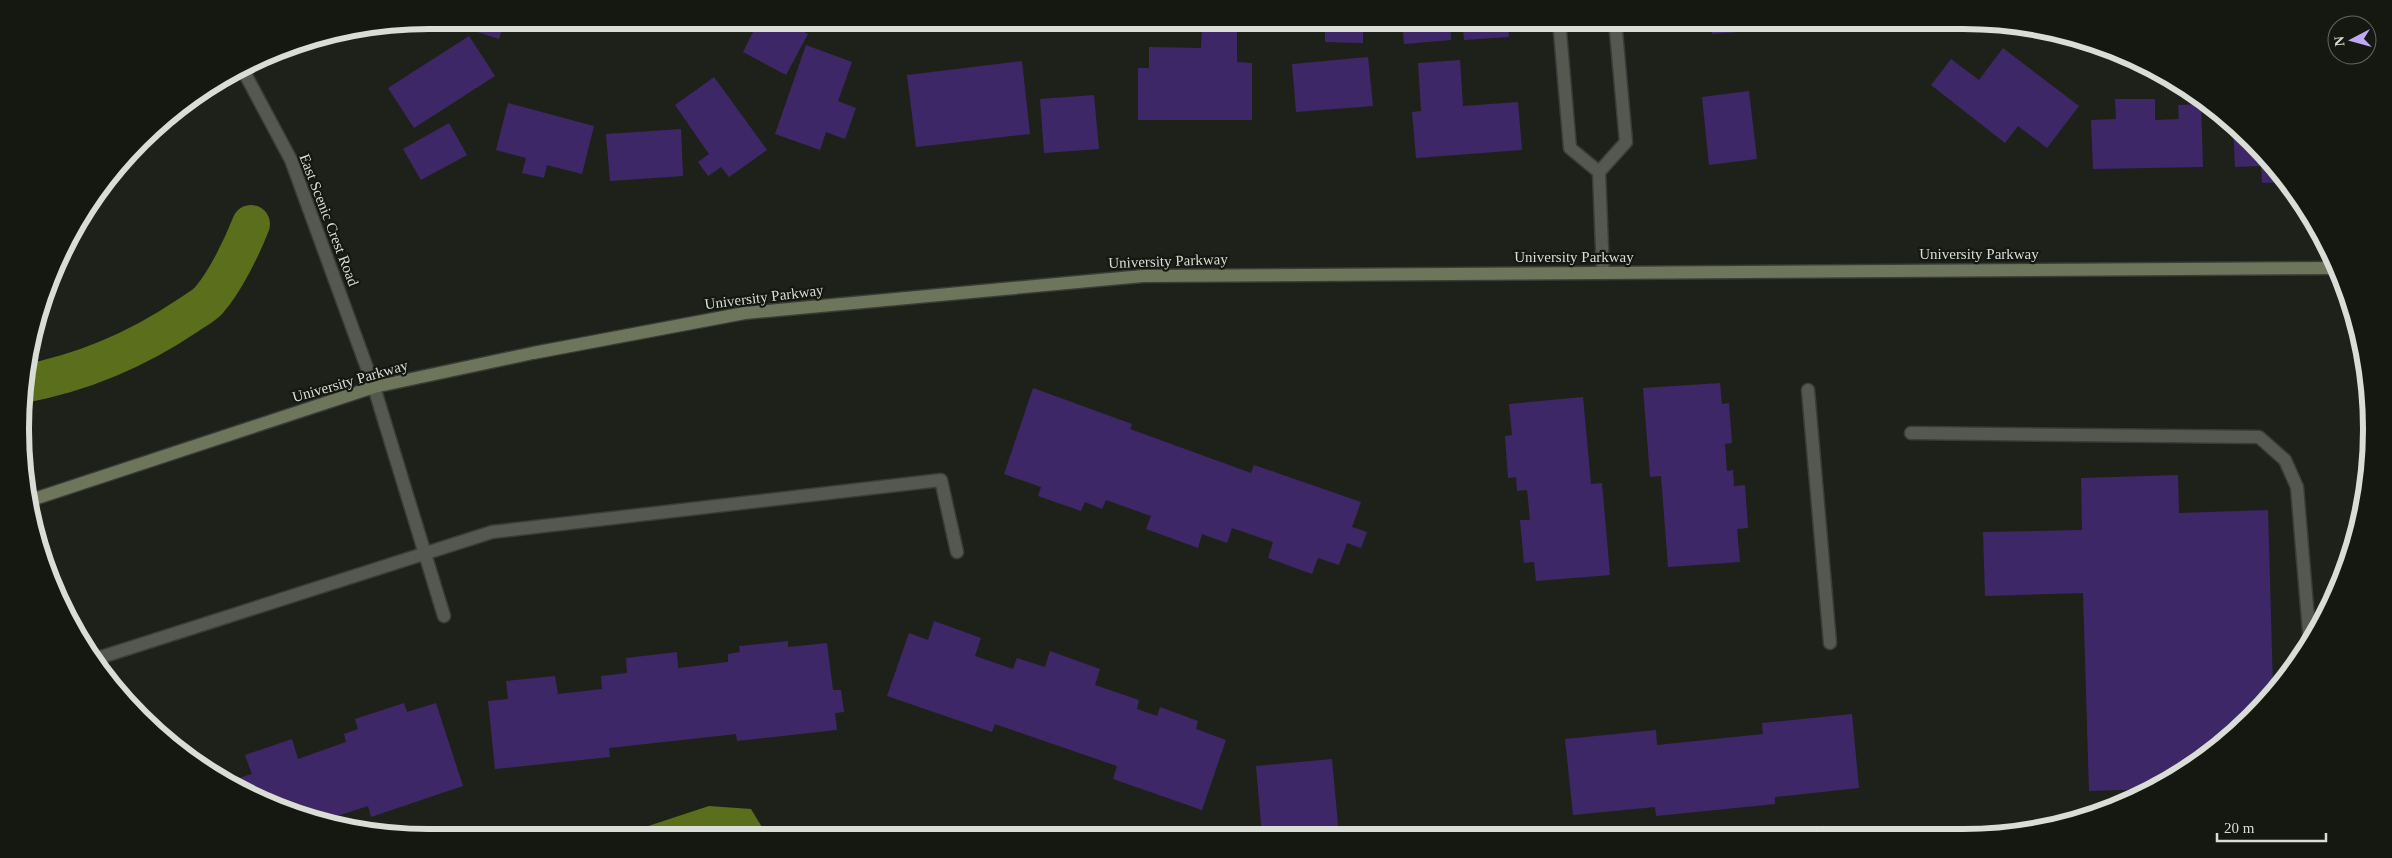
<svg xmlns="http://www.w3.org/2000/svg" width="2392" height="858" viewBox="0 0 2392 858" font-family="Georgia,serif">
	<style>
		.water { fill: #5b6e1c }
		.lines { fill: none; stroke-linecap: round; stroke-linejoin: round }
		.canal { stroke: #5b6e1c; stroke-width: 38 }
		.building { fill: #3e2767 }
		.service-casing { stroke: #3a3c37; stroke-width: 15 }
		.minor-casing { stroke: #3a3c37; stroke-width: 15 }
		.secondary-casing { stroke: #3a3c37; stroke-width: 15 }
		.service { stroke: #55584f; stroke-width: 12 }
		.minor { stroke: #55584f; stroke-width: 12 }
		.secondary { stroke: #6d755b; stroke-width: 12 }
		.labels { text-anchor: middle; stroke-width: 4.5; stroke-linejoin: round; paint-order: stroke }
		.street-label { font-size: 15px; fill: #dadcd6; stroke: #151810 }
		.rim { fill: none; stroke: #dadcd6; stroke-width: 6 }
	</style>
	<rect width="100%" height="100%" fill="#1e2119"/>
	<polygon class="water" points="709,806 751,809 768,837 597,838 633,831"/>
	<g class="lines">
		<path class="canal" d="M23,384C82,373 138,349 187,316C194,311 204,306 209,300C225,282 242,247 251,224"/>
	</g>
	<g class="building">
		<polygon points="441,20 505,20 499,39"/>
		<polygon points="759,20 780,20 808,34 786,75 743,52"/>
		<polygon points="976,20 1030,20 1030,22 978,30"/>
		<polygon points="1325,20 1363,20 1363,43 1325,42"/>
		<polygon points="1402,20 1450,20 1451,40 1404,44"/>
		<polygon points="1462,20 1508,20 1509,37 1464,40"/>
		<polygon points="1711,20 1763,20 1764,30 1712,34"/>
		<polygon points="1963,20 1993,24 1992,29 1952,21"/>
		<polygon points="1202,26 1237,26 1237,62 1252,63 1252,120 1138,120 1138,68 1149,68 1149,47 1201,48"/>
		<polygon points="469,36 495,76 414,128 388,88"/>
		<polygon points="806,45 852,62 838,101 856,108 845,139 826,132 820,150 775,134"/>
		<polygon points="2003,48 2079,106 2047,148 2018,126 2005,143 1931,85 1951,59 1979,80"/>
		<polygon points="1368,57 1373,106 1296,112 1292,64"/>
		<polygon points="1460,60 1463,106 1518,102 1522,150 1416,158 1412,112 1421,111 1418,63"/>
		<polygon points="1022,61 1030,134 916,147 907,75"/>
		<polygon points="714,77 767,150 729,177 721,167 708,176 698,162 709,154 675,105"/>
		<polygon points="1749,91 1757,159 1709,165 1702,97"/>
		<polygon points="1094,95 1099,149 1044,153 1040,99"/>
		<polygon points="2115,99 2155,99 2155,120 2179,119 2178,105 2201,104 2203,167 2093,169 2091,120 2116,119"/>
		<polygon points="508,103 594,126 582,174 547,165 544,178 522,173 526,158 496,150"/>
		<polygon points="449,123 467,155 421,180 403,149"/>
		<polygon points="2233,124 2270,159 2287,182 2262,183 2261,166 2235,167"/>
		<polygon points="681,129 683,176 610,181 606,134"/>
		<polygon points="1720,383 1722,404 1729,403 1732,443 1725,444 1727,471 1733,470 1734,486 1745,485 1748,528 1737,529 1740,562 1668,567 1661,476 1650,477 1643,388"/>
		<polygon points="1033,388 1132,424 1130,429 1251,473 1254,465 1361,502 1352,527 1367,532 1361,548 1347,543 1339,565 1318,558 1312,574 1268,558 1273,542 1232,528 1227,543 1202,534 1198,548 1146,529 1151,516 1106,500 1102,509 1085,502 1081,511 1038,496 1041,487 1004,474"/>
		<polygon points="1583,397 1591,484 1602,483 1610,575 1536,581 1534,562 1524,563 1520,520 1530,520 1527,490 1517,491 1516,477 1508,478 1505,436 1512,435 1509,404"/>
		<polygon points="2178,475 2179,513 2268,510 2273,688 2233,736 2155,789 2089,791 2083,593 1985,596 1983,532 2082,530 2081,478"/>
		<polygon points="934,621 981,638 975,656 1013,669 1017,658 1045,667 1050,651 1100,669 1095,685 1139,700 1137,709 1157,716 1160,707 1198,721 1196,729 1226,740 1202,810 1113,779 1117,766 995,724 992,732 887,696 909,633 928,640"/>
		<polygon points="788,641 788,647 827,643 833,690 841,690 844,712 835,713 837,730 737,741 736,734 609,748 610,757 495,769 488,701 508,699 506,681 555,676 558,694 602,689 601,676 627,673 626,658 677,652 678,668 728,662 728,654 740,652 739,646"/>
		<polygon points="404,703 407,712 436,703 463,786 371,817 368,806 319,822 229,781 252,774 245,755 292,739 298,759 346,742 344,734 358,729 355,719"/>
		<polygon points="1852,714 1859,788 1775,797 1775,804 1656,816 1655,807 1573,815 1565,739 1656,730 1657,745 1763,734 1762,723"/>
		<polygon points="1332,759 1339,836 1262,836 1256,766"/>
		<polygon points="1824,825 1832,835 1811,835"/>
	</g>
	<g class="lines">
		<defs>
			<g id="service">
				<polyline points="374,387 444,616"/>
				<polyline points="1808,390 1830,643"/>
				<polyline points="1911,433 2259,437 2285,460 2297,487 2310,643"/>
				<polyline points="92,660 492,532 941,480 957,552"/>
			</g>
			<g id="minor">
				<polyline points="1559,20 1570,148 1599,172"/>
				<polyline points="243,70 291,160 374,387"/>
				<polyline points="1603,273 1599,172 1626,142 1615,20"/>
			</g>
			<polyline id="secondary" points="28,501 374,387 533,353 745,313 1143,276 2337,268"/>
		</defs>
		<use href="#service" class="service-casing"/>
		<use href="#minor" class="minor-casing"/>
		<use href="#secondary" class="secondary-casing"/>
		<use href="#service" class="service"/>
		<use href="#minor" class="minor"/>
		<use href="#secondary" class="secondary"/>
	</g>
	<g class="labels">
		<g class="street-label">
			<text transform="translate(329 220) rotate(69)" y="5">East Scenic Crest Road</text>
			<text x="1979" y="259">University Parkway</text>
			<text x="1574" y="262">University Parkway</text>
			<text transform="translate(1168 261) rotate(-2)" y="5">University Parkway</text>
			<text transform="translate(764 297) rotate(-7)" y="5">University Parkway</text>
			<text transform="translate(350 381) rotate(-16)" y="5">University Parkway</text>
		</g>
	</g>
	<path d="M0 0H2392V858H0ZM429 29H1963A400 400 0 0 1 2363 429V429A400 400 0 0 1 1963 829H429A400 400 0 0 1 29 429V429A400 400 0 0 1 429 29Z" fill="#151810" fill-rule="evenodd"/>
	<path class="rim" d="M429 29H1963A400 400 0 0 1 2363 429V429A400 400 0 0 1 1963 829H429A400 400 0 0 1 29 429V429A400 400 0 0 1 429 29Z"/>
	<g transform="translate(2352 40) rotate(264)"><circle r="24" fill="#151810" stroke="#64665f"/>
	<path d="M0-4L9 19L0 12L-9 19Z" fill="#bea9f4"/>
	<text y="-8" font-size="14" font-weight="bold" text-anchor="middle" fill="#dadcd6">N</text>
	</g>
	<path d="M2217 833v8h109v-8" fill="none" stroke="#dadcd6" stroke-width="2.5"/>
	<text x="2224" y="833" font-size="15" fill="#dadcd6" stroke="#151810" stroke-width="4" paint-order="stroke">20 m</text>
</svg>
